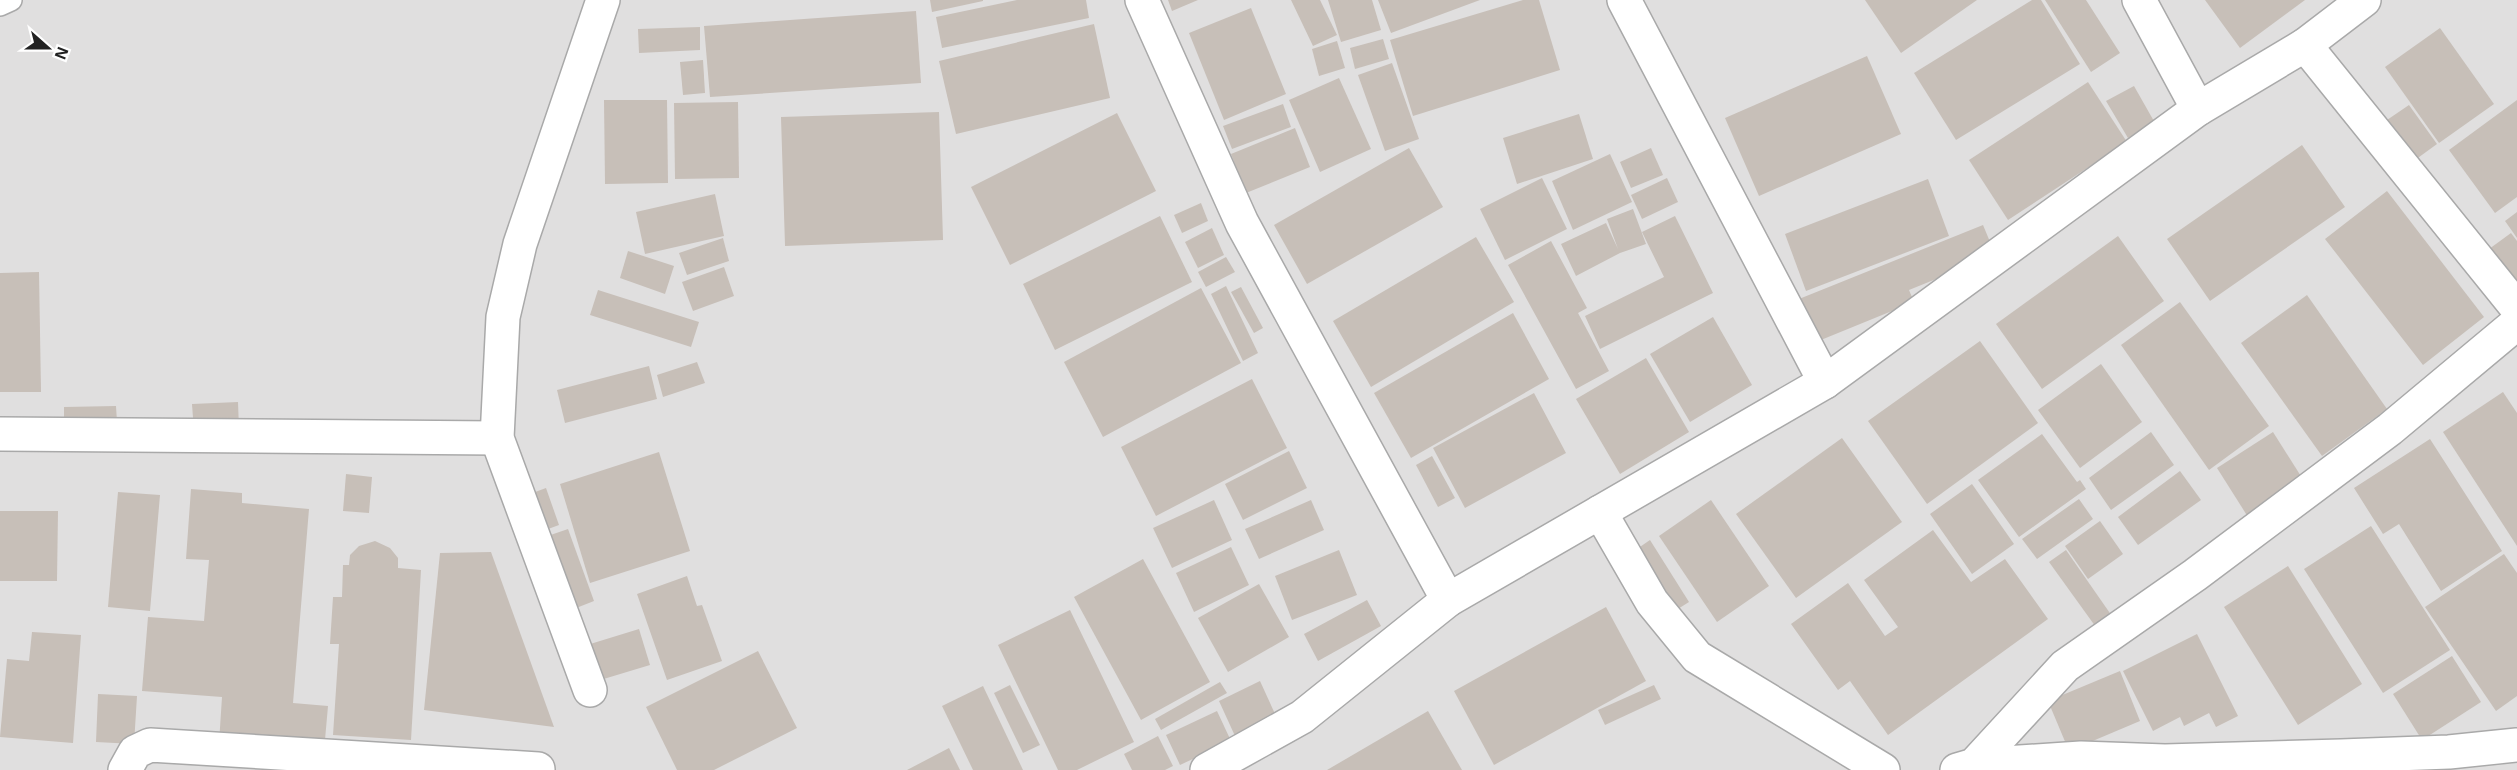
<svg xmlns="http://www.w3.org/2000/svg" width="2517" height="770" viewBox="0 0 2517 770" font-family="Arial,sans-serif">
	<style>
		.residential { fill: #e0dfdf }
		.building { fill: #c7bfb8 }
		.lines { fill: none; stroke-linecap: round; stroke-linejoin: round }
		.lane-casing { stroke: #a9a9a9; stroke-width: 24 }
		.street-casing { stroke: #a9a9a9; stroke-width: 36 }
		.lane { stroke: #fff; stroke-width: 21 }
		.street { stroke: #fff; stroke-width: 33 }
	</style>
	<rect width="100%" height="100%" fill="#f2efe9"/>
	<rect class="residential" x="0" y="0" width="2517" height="770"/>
	<g class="building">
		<polygon points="930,0 983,0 983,1 932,12"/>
		<polygon points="1017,0 1086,0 1089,18 942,48 936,17"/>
		<polygon points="1168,0 1198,0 1172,11"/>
		<polygon points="1291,0 1320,0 1337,35 1313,46"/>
		<polygon points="1328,0 1372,0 1381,30 1341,42"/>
		<polygon points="1378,0 1480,0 1391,33"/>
		<polygon points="1523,0 1539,0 1560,70 1413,116 1390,40"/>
		<polygon points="1865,0 1977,0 1901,53"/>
		<polygon points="2032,0 2041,0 2080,64 1956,140 1914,73"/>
		<polygon points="2045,0 2086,0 2120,53 2091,72"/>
		<polygon points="2205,0 2305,0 2240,48"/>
		<polygon points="1251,8 1286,94 1224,120 1189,33"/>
		<polygon points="916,11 921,83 710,97 704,26"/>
		<polygon points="1094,24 1110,98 956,134 939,61"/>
		<polygon points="700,27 700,50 639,53 638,29"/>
		<polygon points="2440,28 2494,104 2439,143 2385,67"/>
		<polygon points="1383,39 1389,59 1355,69 1350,48"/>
		<polygon points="1337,41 1345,68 1319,76 1312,49"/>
		<polygon points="1867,56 1901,134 1759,196 1725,118"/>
		<polygon points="703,60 705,93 683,95 680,62"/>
		<polygon points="1392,63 1419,139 1385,151 1358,75"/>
		<polygon points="1339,78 1371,149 1320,172 1289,100"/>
		<polygon points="2088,82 2127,142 2008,220 1969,160"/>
		<polygon points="2134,86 2155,123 2128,138 2106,101"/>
		<polygon points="604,100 667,100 668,183 605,184"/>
		<polygon points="2517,100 2517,197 2495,213 2449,150"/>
		<polygon points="738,102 739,178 675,179 674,103"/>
		<polygon points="1283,104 1291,127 1232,149 1223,126"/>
		<polygon points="2409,105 2437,144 2415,160 2387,120"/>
		<polygon points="939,112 943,240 785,246 781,117"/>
		<polygon points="1117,113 1156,191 1010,265 971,187"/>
		<polygon points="1579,114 1593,159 1517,184 1503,138"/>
		<polygon points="1295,128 1310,167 1246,193 1231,154"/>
		<polygon points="2302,145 2345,207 2210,301 2167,239"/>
		<polygon points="1409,148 1443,207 1307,284 1274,225"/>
		<polygon points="1651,148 1663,175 1631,188 1620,162"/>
		<polygon points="1610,154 1632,202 1573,230 1552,181"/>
		<polygon points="1542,178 1567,229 1505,260 1480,209"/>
		<polygon points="1667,178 1678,202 1642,219 1631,195"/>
		<polygon points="1928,179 1949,236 1806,291 1785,234"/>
		<polygon points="2387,191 2484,317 2423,365 2325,239"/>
		<polygon points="715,194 724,236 645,254 636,212"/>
		<polygon points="1201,203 1208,221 1182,233 1174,215"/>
		<polygon points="1633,209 1646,244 1620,253 1576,276 1561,244 1606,223 1618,249 1607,219"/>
		<polygon points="2517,212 2517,238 2505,221"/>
		<polygon points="1160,216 1192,282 1055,350 1023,284"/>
		<polygon points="1675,216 1713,293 1600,349 1585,316 1664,277 1642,232"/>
		<polygon points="1983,225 1993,249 1968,266 1909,290 1914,302 1816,342 1799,299"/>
		<polygon points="1212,228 1224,255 1198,268 1185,242"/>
		<polygon points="2511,233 2517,241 2517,296 2485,252"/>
		<polygon points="2118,236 2164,301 2042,389 1996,324"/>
		<polygon points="1476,237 1514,302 1371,387 1333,321"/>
		<polygon points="723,238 729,261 687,275 679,253"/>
		<polygon points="1551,241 1587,308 1578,313 1609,371 1576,389 1508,265"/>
		<polygon points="628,251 674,266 665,294 620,278"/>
		<polygon points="1226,257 1235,272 1206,287 1198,272"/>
		<polygon points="724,267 734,296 693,311 682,282"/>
		<polygon points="39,272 41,392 0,392 0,273"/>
		<polygon points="1226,286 1258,353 1243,361 1211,294"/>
		<polygon points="1241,287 1263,328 1254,333 1231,292"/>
		<polygon points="1201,288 1241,363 1103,437 1064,362"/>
		<polygon points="598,290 699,322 691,347 590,315"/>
		<polygon points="2307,295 2387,409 2322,456 2241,343"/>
		<polygon points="2180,302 2269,426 2209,470 2121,345"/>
		<polygon points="1513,313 1549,379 1411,458 1374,393"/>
		<polygon points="1713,317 1752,385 1690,422 1650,354"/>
		<polygon points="1980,341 2038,423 1927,504 1868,421"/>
		<polygon points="1646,358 1689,432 1620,474 1576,399"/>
		<polygon points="697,362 705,383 663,397 657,375"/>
		<polygon points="2101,364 2142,422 2080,468 2038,410"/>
		<polygon points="649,366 657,399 565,423 557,390"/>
		<polygon points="1252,379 1287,448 1156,516 1121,447"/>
		<polygon points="2503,392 2517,413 2517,546 2443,432"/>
		<polygon points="1534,393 1566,453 1465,508 1433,448"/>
		<polygon points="238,402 239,429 194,432 192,404"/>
		<polygon points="116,406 117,422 64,423 64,407"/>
		<polygon points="2151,432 2174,465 2111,510 2089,478"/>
		<polygon points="2273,432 2304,481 2248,517 2217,468"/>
		<polygon points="2042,434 2077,482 2080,480 2086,489 2019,537 1978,480"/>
		<polygon points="1842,438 1902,522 1796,598 1736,514"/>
		<polygon points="2430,439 2502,551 2441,591 2399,524 2383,534 2354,488"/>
		<polygon points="1289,451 1307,488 1243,520 1225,484"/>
		<polygon points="659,452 690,551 590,583 560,484"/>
		<polygon points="1432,456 1455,498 1438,507 1416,465"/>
		<polygon points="2180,471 2201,500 2138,545 2118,517"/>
		<polygon points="346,474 372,477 369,513 343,511"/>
		<polygon points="1972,484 2014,544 1972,574 1930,514"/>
		<polygon points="546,488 559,525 540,532 527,495"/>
		<polygon points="191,489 242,493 242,503 309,509 293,703 328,706 324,751 219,743 222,697 142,691 148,617 204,621 209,560 186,559"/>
		<polygon points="118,492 160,495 150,611 108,607"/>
		<polygon points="2079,499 2093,519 2037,559 2022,539"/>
		<polygon points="1214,500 1232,540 1172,568 1153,528"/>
		<polygon points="1311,500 1324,530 1259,559 1245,529"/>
		<polygon points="1711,500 1769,586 1717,622 1659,536"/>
		<polygon points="0,511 58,511 57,581 0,581"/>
		<polygon points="2100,521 2123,554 2088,579 2065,546"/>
		<polygon points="2371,526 2450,650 2383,693 2304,569"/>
		<polygon points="568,529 594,601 566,612 539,539"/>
		<polygon points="1933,530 1971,582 2005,559 2048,619 1888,735 1850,681 1838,690 1791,624 1848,583 1885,636 1898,627 1864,580"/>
		<polygon points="1650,540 1689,602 1673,612 1634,551"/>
		<polygon points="375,541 390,548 398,558 398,568 421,570 411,740 333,735 339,644 330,644 333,597 342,597 343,565 349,565 350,555 359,546"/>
		<polygon points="1231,547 1249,585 1194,612 1176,573"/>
		<polygon points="1339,550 1357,595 1292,620 1275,576"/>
		<polygon points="2066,550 2114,619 2098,630 2049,562"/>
		<polygon points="491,552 554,727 424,710 440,553"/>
		<polygon points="2504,554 2517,573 2517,696 2496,711 2425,607"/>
		<polygon points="1143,559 1210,682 1141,720 1074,597"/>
		<polygon points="2288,566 2362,684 2298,725 2224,607"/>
		<polygon points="687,576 697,606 702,605 722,661 667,680 637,594"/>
		<polygon points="1259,584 1289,637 1228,672 1198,618"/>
		<polygon points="1367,600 1381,626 1318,661 1304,634"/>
		<polygon points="1606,607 1646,681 1494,765 1454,691"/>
		<polygon points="1070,610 1134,742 1077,770 1058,770 998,645"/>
		<polygon points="639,629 650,665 597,681 587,645"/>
		<polygon points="32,632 81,635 73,743 0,737 7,659 29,661"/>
		<polygon points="2197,634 2238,716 2216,727 2209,713 2184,726 2180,717 2153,731 2123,671"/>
		<polygon points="758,651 797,728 714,770 677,770 646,707"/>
		<polygon points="2452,656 2481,702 2422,740 2393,694"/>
		<polygon points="2120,671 2140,721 2069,751 2048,701"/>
		<polygon points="1260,681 1276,716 1235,736 1219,701"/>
		<polygon points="1220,682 1227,693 1161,730 1155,719"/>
		<polygon points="1010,685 1040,745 1023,753 994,693"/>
		<polygon points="1654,685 1661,699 1605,725 1598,710"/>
		<polygon points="983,686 1023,770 973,770 942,706"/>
		<polygon points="98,694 137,696 134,744 96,742"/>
		<polygon points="1217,711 1231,741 1180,765 1166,735"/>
		<polygon points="1428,711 1462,770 1327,770"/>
		<polygon points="1158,736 1173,766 1165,770 1132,770 1124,754"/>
		<polygon points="949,748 960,770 907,770"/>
	</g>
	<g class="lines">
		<defs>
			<polyline id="lane" points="0,5 11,0"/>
			<g id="street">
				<polyline points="1142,0 1242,223 1448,600"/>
				<polyline points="1624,0 1825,382"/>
				<polyline points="2139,0 2198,109"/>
				<polyline points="2305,45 2517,308"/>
				<polyline points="0,434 497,438"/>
				<polyline points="1600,512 1652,602 1697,657 1883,770"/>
				<polyline points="590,690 497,438 503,317 520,244 603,0"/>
				<polyline points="1974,765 2081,758 2165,761 2341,756 2449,752 2517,745"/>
				<polyline points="125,770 135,752 150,745 538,769"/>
				<polyline points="1207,770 1302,717 1448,600 1825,382 2198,109 2305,45 2364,0"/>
				<polyline points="1957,770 1974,765 2065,666 2195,575 2390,429 2517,323"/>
			</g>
		</defs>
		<use href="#lane" class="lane-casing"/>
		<use href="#street" class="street-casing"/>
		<use href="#lane" class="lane"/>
		<use href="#street" class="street"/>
	</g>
	<g transform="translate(48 48) rotate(111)" stroke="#ffffff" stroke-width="4.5" paint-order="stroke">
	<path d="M0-4.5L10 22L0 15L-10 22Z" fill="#222222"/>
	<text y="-9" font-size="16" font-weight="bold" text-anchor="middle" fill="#222222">N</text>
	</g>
</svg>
